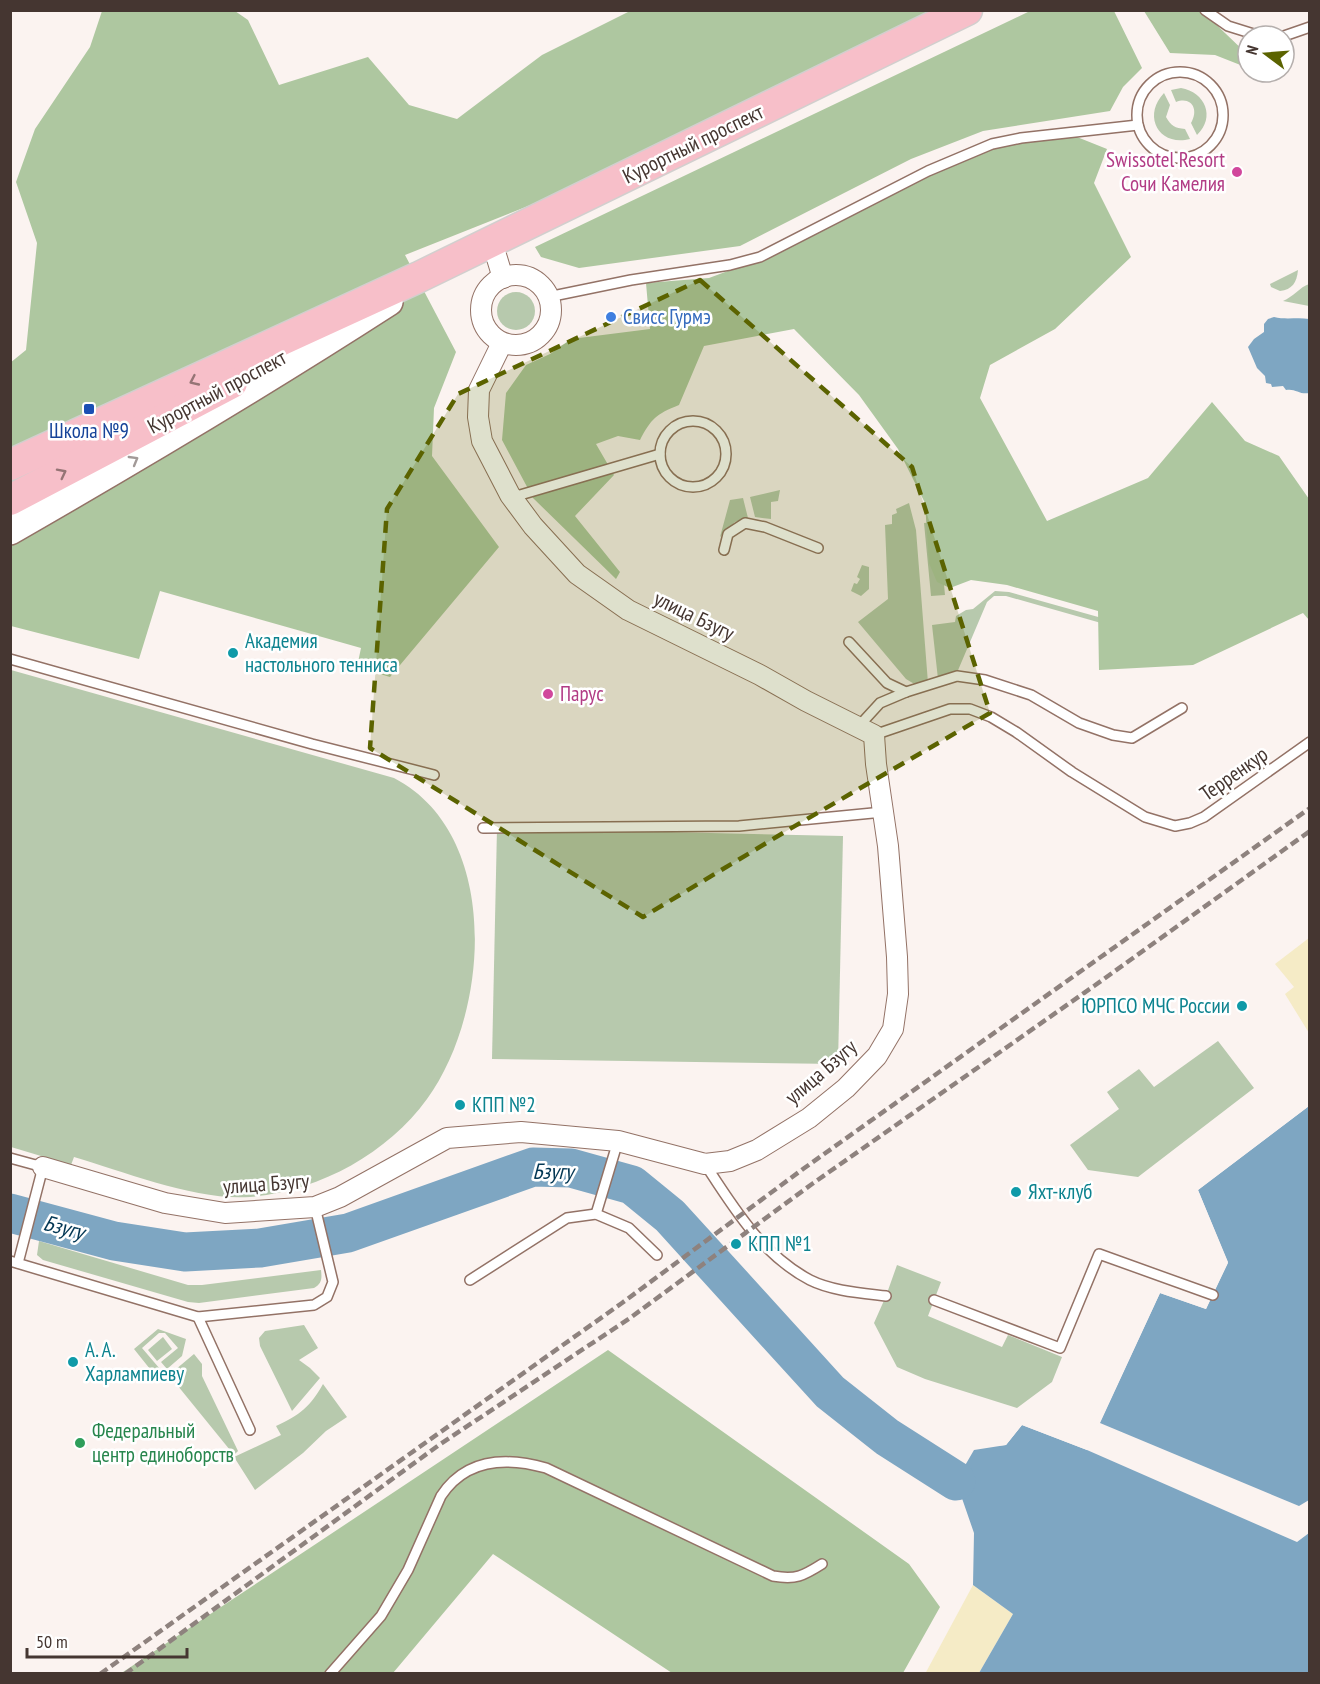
<svg xmlns="http://www.w3.org/2000/svg" width="1320" height="1684" viewBox="0 0 1320 1684" font-family="'PT Sans Narrow',sans-serif">
	<style>
		.green { fill: #b7c9ad }
		.forest { fill: #aec7a0 }
		.sand { fill: #f5ebc6 }
		.water { fill: #7ea6c2 }
		.pier { fill: #fbf3f0 }
		.lines { fill: none; stroke-linecap: round; stroke-linejoin: round }
		.river { stroke: #7ea6c2; stroke-width: 39 }
		.service-casing { stroke: #937266; stroke-width: 12 }
		.minor-casing { stroke: #937266; stroke-width: 22 }
		.secondary-casing { stroke: #937266; stroke-width: 30 }
		.primary-casing { stroke: #d2cfce; stroke-width: 33 }
		.service { stroke: #fff; stroke-width: 9 }
		.minor { stroke: #fff; stroke-width: 20 }
		.secondary { stroke: #fff; stroke-width: 27 }
		.primary { stroke: #f7bfc9; stroke-width: 30 }
		.rail { stroke: #8e827e; stroke-width: 4.5; stroke-dasharray: 9 4.5; stroke-linecap: butt }
		.oneway { stroke: #957475 }
		.oneway2 { stroke: #a29a98 }
		.marked { fill: #5b6300; fill-opacity: 0.2; stroke: #5b6300; stroke-width: 4.5; stroke-dasharray: 12 8; stroke-linejoin: round }
		.hotel-dot { fill: #d1479c; stroke: #fff; stroke-width: 2 }
		.shop-dot { fill: #3f7fe0; stroke: #fff; stroke-width: 2 }
		.transit-dot { fill: #1a4fb4; stroke: #fff; stroke-width: 2 }
		.culture-dot { fill: #0f9aa8; stroke: #fff; stroke-width: 2 }
		.leisure-dot { fill: #2e9e5b; stroke: #fff; stroke-width: 2 }
		.labels { text-anchor: middle; stroke-width: 5; stroke-linejoin: round; paint-order: stroke }
		.street-label { font-size: 21px; fill: #453631; stroke: #fff }
		.hotel-label { font-size: 21px; fill: #b23c85; stroke: #fff; text-anchor: end }
		.shop-label { font-size: 21px; fill: #366cbe; stroke: #fff; text-anchor: start }
		.transit-label { font-size: 21px; fill: #164399; stroke: #fff }
		.culture-label { font-size: 21px; fill: #0d838f; stroke: #fff; text-anchor: start }
		.leisure-label { font-size: 21px; fill: #27864d; stroke: #fff; text-anchor: start }
		.water-label { font-size: 22px; font-style: italic; fill: #033754; stroke: #fff }
	</style>
	<rect width="100%" height="100%" fill="#fbf3f0"/>
	<g class="green">
		<path d="M1181,88C1205,92 1216,117 1197,135L1191,123C1199,110 1192,96 1176,102L1171,90Z"/>
		<path d="M1164,93L1170,105L1166,117C1171,126 1175,128 1185,129L1190,139C1159,147 1142,116 1164,93Z"/>
		<path d="M1298,270C1297,282 1292,290 1280,291L1271,287L1270,284Z"/>
		<path d="M1309,284V306L1283,301C1293,297 1300,287 1309,284Z"/>
		<circle cx="516" cy="311" r="19"/>
		<polygon points="780,490 778,501 771,502 771,519 755,517 750,497"/>
		<polygon points="743,498 748,518 735,522 720,537 730,500"/>
		<polygon points="909,503 916,530 928,683 916,685 906,679 858,622 888,599 885,525 892,524 892,515 897,513 896,509"/>
		<polygon points="938,522 945,595 931,596 924,523"/>
		<polygon points="862,565 869,567 869,589 861,596 851,591 854,583 857,584 860,579 857,577"/>
		<polygon points="995,591 1009,592 1109,620 1108,625 1006,596 994,596 987,602 956,675 938,679 932,625 955,622 956,616 966,610 973,609"/>
		<path d="M11,670L394,778C502,834 490,1013 427,1099C387,1154 319,1191 250,1197C197,1201 125,1172 74,1157L71,1165L11,1147Z"/>
		<polygon points="497,828 843,836 838,1064 492,1059"/>
		<polygon points="1218,1041 1254,1088 1138,1177 1088,1170 1070,1145 1119,1109 1107,1092 1139,1069 1154,1087"/>
		<path d="M39,1241L188,1285H202L321,1270C322,1278 322,1284 314,1288L199,1303L188,1302L43,1260L37,1255Z"/>
		<polygon points="897,1265 941,1282 928,1316 1002,1347 1008,1335 1062,1357 1052,1382 1017,1408 925,1379 897,1367 874,1323 886,1296"/>
		<polygon points="304,1325 318,1348 299,1360 310,1368 320,1378 292,1411 260,1346 259,1338 265,1331"/>
		<polygon points="158,1329 186,1339 182,1356 167,1369 161,1362 178,1348 165,1333 159,1333 142,1348 160,1369 154,1374 134,1349"/>
		<polygon points="163,1337 172,1349 157,1361 148,1350"/>
		<polygon points="194,1354 202,1364 202,1376 238,1451 234,1455 169,1375"/>
		<path d="M323,1384L347,1417L326,1431L303,1453L255,1490L234,1457L281,1435L276,1426C300,1415 310,1407 323,1384Z"/>
	</g>
	<g class="forest">
		<polygon points="102,11 235,11 248,20 279,85 368,57 409,105 457,119 542,55 630,11 943,11 606,175 405,255 456,352 434,408 432,456 499,547 390,677 357,667 361,648 160,591 139,659 11,626 10,363 26,350 37,243 16,182 35,129 90,47"/>
		<polygon points="1030,11 1114,11 1142,68 1123,87 1110,111 983,131 911,159 740,246 579,268 541,257 535,247"/>
		<polygon points="1144,11 1202,11 1248,55 1248,68 1215,55 1170,53"/>
		<path d="M1020,137H1077L1107,149L1094,183L1131,257L1055,329L990,365L980,398L1047,521L1148,478L1212,402L1245,441L1279,456L1309,499V620L1303,613L1193,665L1099,670L1098,611L1007,585L971,580L950,588L937,582L929,563L925,503L898,449L859,395L794,329L704,346L679,405C656,414 651,419 640,440L618,436L596,444L614,475L575,516L620,572L616,579L533,498L502,440L506,393L526,365L550,354L571,339L650,329L646,283L709,278L760,259L939,167Z"/>
		<polygon points="608,1350 909,1564 940,1607 903,1673 672,1673 493,1554 393,1673 120,1674"/>
	</g>
	<g class="sand">
		<polygon points="1309,938 1309,1033 1285,994 1294,987 1275,964"/>
		<polygon points="973,1585 1013,1614 979,1673 925,1674"/>
	</g>
	<g class="water">
		<path d="M1274,317C1286,320 1298,317 1309,319V393C1300,395 1295,388 1286,390L1283,386L1272,387L1271,384L1266,383L1265,376L1257,368L1248,347L1254,339L1264,332V324L1268,319Z"/>
		<polygon points="1309,1106 1309,1673 979,1673 1013,1614 973,1585 974,1533 956,1481 974,1450 1006,1445 1022,1425 1087,1450 1160,1293 1206,1309 1228,1263 1198,1190"/>
	</g>
	<polygon class="pier" points="1310,1103 1309,1106 1198,1190 1228,1262 1206,1309 1160,1293 1100,1423 1299,1506 1309,1500 1309,1533 1297,1542 1087,1450 1022,1425 1006,1445 971,1448 1005,1443 1022,1422 1086,1446 1158,1291 1161,1290 1205,1306 1224,1262 1196,1188"/>
	<g class="lines">
		<polyline class="river" points="10,1213 114,1241 185,1252 260,1248 348,1233 533,1167 571,1168 632,1185 670,1216 830,1392 887,1437 956,1481"/>
		<defs>
			<g id="service">
				<polyline points="1205,10 1228,26 1260,36"/>
				<polyline points="1284,36 1310,27"/>
				<circle cx="1180" cy="115" r="43"/>
				<polyline points="548,297 631,280 730,265 760,257 928,171 992,144 1021,138 1138,125"/>
				<circle cx="693" cy="454" r="33"/>
				<polyline points="512,495 520,495 660,454"/>
				<polyline points="724,550 728,534 745,523 765,527 818,548"/>
				<polyline points="849,642 887,683 906,692 957,676 985,680 1031,695 1079,723 1113,735 1132,738 1182,708"/>
				<polyline points="10,659 312,744 434,775"/>
				<polyline points="858,727 880,703 906,692"/>
				<polyline points="874,735 950,709 970,709 991,717 1016,732 1072,772 1145,817 1175,826 1190,823 1204,817 1310,742"/>
				<polyline points="483,828 739,826 883,812"/>
				<polyline points="10,1158 43,1167 18,1263"/>
				<path d="M705,1164C733,1207 762,1255 810,1280C832,1291 861,1293 886,1296"/>
				<polyline points="596,1214 618,1141"/>
				<polyline points="10,1261 198,1317 314,1305 327,1297 333,1282 315,1207"/>
				<polyline points="470,1280 567,1218 596,1214 629,1228 657,1255"/>
				<polyline points="934,1300 1060,1348 1099,1254 1213,1295"/>
				<polyline points="198,1317 250,1430"/>
				<path d="M330,1674L381,1616L408,1570L441,1496C466,1458 507,1457 546,1468L773,1576C796,1580 803,1576 822,1564"/>
			</g>
			<g id="minor">
				<polyline points="492,242 503,278"/>
				<circle cx="516" cy="310" r="35"/>
				<polyline points="43,1167 165,1203 225,1213 315,1207 340,1197 447,1138 521,1132 618,1141 705,1164 730,1161 757,1150 809,1118 846,1088 877,1056 893,1029 898,994 897,957 888,846 876,764 874,735 806,701 760,675 628,610 577,574 533,526 510,495 482,441 478,417 479,390 502,343"/>
			</g>
			<path id="secondary" d="M10,531C139,457 265,382 389,302"/>
			<g id="primary">
				<polyline points="10,465 419,277 967,10"/>
				<polyline points="10,500 232,383"/>
			</g>
		</defs>
		<use href="#service" class="service-casing"/>
		<use href="#minor" class="minor-casing"/>
		<use href="#secondary" class="secondary-casing"/>
		<use href="#primary" class="primary-casing"/>
		<use href="#service" class="service"/>
		<use href="#minor" class="minor"/>
		<use href="#secondary" class="secondary"/>
		<use href="#primary" class="primary"/>
		<g class="rail">
			<polyline points="100,1674 622,1303 803,1169 1310,808"/>
			<polyline points="125,1674 439,1445 630,1318 812,1184 1094,986 1310,831"/>
		</g>
	</g>
	<defs><path id="oneway-chevron" d="M-2-3.5L2.5 0L-2 3.5" fill="none" stroke-width="1.6" stroke-linecap="round" stroke-linejoin="round" transform="scale(1.5)"/></defs>
	<g class="oneway">
		<use href="#oneway-chevron" transform="translate(194 381) rotate(155)"/>
		<use href="#oneway-chevron" transform="translate(62 473) rotate(-27)"/>
	</g>
	<use class="oneway2" href="#oneway-chevron" transform="translate(134 460) rotate(-30)"/>
	<path class="marked" d="M700,280L912,467L990,713L788,830L643,917L370,748L387,509L458,394Z"/>
	<g class="hotel-dot">
		<circle cx="1237" cy="172" r="6"/>
		<circle cx="548" cy="694" r="6"/>
	</g>
	<circle class="shop-dot" cx="611" cy="317" r="6"/>
	<rect class="transit-dot" x="83" y="403" width="12" height="12" rx="3"/>
	<g class="culture-dot">
		<circle cx="233" cy="653" r="6"/>
		<circle cx="1242" cy="1006" r="6"/>
		<circle cx="460" cy="1105" r="6"/>
		<circle cx="1016" cy="1192" r="6"/>
		<circle cx="736" cy="1244" r="6"/>
		<circle cx="73" cy="1362" r="6"/>
	</g>
	<circle class="leisure-dot" cx="80" cy="1443" r="6"/>
	<g class="labels">
		<g class="street-label">
			<text transform="translate(693 144) rotate(-26)" y="7">Курортный проспект</text>
			<text transform="translate(217 392) rotate(-28)" y="7">Курортный проспект</text>
			<text transform="translate(694 616) rotate(26)" y="7">улица Бзугу</text>
			<text transform="translate(1234 774) rotate(-35)" y="7">Терренкур</text>
			<text transform="translate(821 1072) rotate(-41)" y="7">улица Бзугу</text>
			<text transform="translate(266 1184) rotate(-4)" y="7">улица Бзугу</text>
		</g>
		<g class="hotel-label">
			<text x="1225" y="167">Swissotel Resort<tspan x="1225" dy="24">Сочи Камелия</tspan></text>
			<text x="560" y="701" text-anchor="start">Парус</text>
		</g>
		<g class="shop-label">
			<text x="623" y="324">Свисс Гурмэ</text>
		</g>
		<g class="transit-label">
			<text x="89" y="438">Школа №9</text>
		</g>
		<g class="culture-label">
			<text x="245" y="648">Академия<tspan x="245" dy="24">настольного тенниса</tspan></text>
			<text x="1230" y="1013" text-anchor="end">ЮРПСО МЧС России</text>
			<text x="472" y="1112">КПП №2</text>
			<text x="1028" y="1199">Яхт-клуб</text>
			<text x="748" y="1251">КПП №1</text>
			<text x="85" y="1357">А. А.<tspan x="85" dy="24">Харлампиеву</tspan></text>
		</g>
		<g class="leisure-label">
			<text x="92" y="1438">Федеральный<tspan x="92" dy="24">центр единоборств</tspan></text>
		</g>
		<g class="water-label">
			<text transform="translate(553 1171) rotate(1)" y="8">Бзугу</text>
			<text transform="translate(64 1227) rotate(15)" y="8">Бзугу</text>
		</g>
	</g>
	<rect width="1320" height="1684" fill="none" stroke="#453631" stroke-width="24"/>
	<g transform="translate(1266 54) rotate(286)"><circle r="28" fill="#ffffff" stroke="#b5afad" stroke-width="1.5"/>
	<path d="M0-4.5L10 22L0 15L-10 22Z" fill="#5b6300"/>
	<text y="-9" font-size="16" font-weight="bold" text-anchor="middle" fill="#453631">N</text>
	</g>
	<path d="M27 1648v9h160v-9" fill="none" stroke="#453631" stroke-width="3"/>
	<text x="36" y="1648" font-size="18" fill="#453631" stroke="#ffffff" stroke-width="4.5" paint-order="stroke">50 m</text>
</svg>
